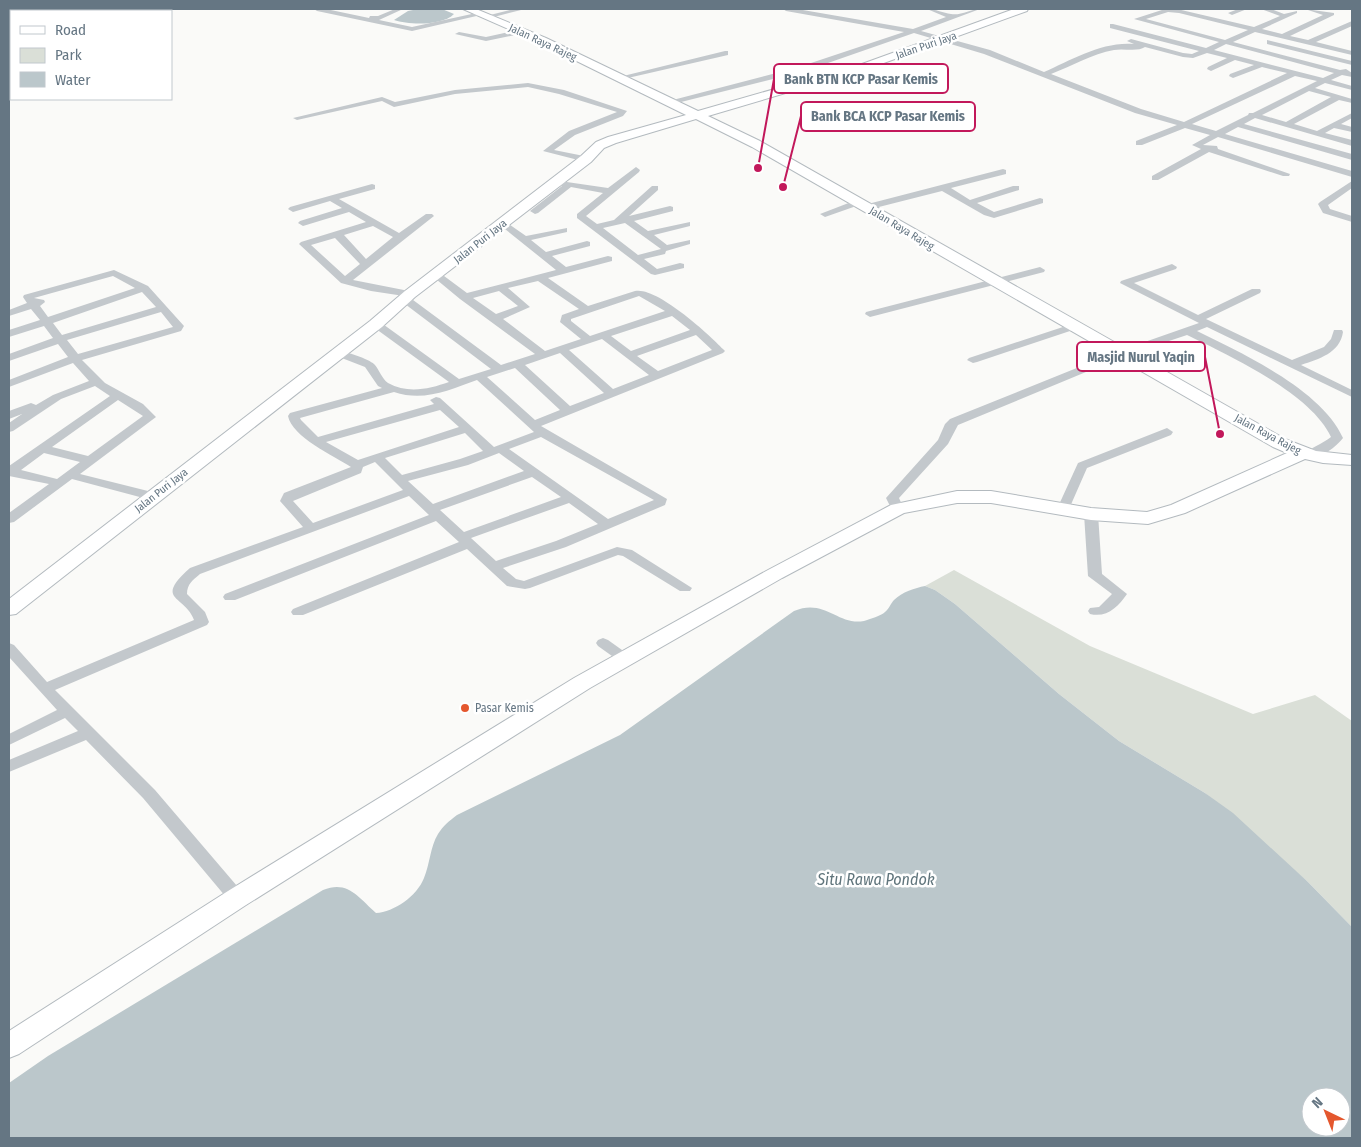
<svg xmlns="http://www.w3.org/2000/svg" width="1361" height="1147" viewBox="0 0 1361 1147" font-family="'Fira Sans Condensed',sans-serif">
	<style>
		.green { fill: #dadfd7 }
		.water { fill: #bbc7cb; fill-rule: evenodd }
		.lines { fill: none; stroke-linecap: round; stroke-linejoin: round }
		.secondary-casing { stroke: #b3babf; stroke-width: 2 }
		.street { fill: #c3c8cc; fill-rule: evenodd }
		.secondary { fill: #fff; fill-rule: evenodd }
		.poi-dot { fill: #e4572e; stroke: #fff; stroke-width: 2 }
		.labels { text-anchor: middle; stroke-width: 5; stroke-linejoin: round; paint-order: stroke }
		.far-street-label { font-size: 11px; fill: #657683; stroke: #fff }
		.poi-label { font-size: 12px; fill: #657683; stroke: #fff; text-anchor: start }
		.near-water-label { font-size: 16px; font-style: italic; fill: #60757c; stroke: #fff }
		.leader { fill: none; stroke: #c2185b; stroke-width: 2 }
		.callout-dot { fill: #c2185b; stroke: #fff; stroke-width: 2 }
		.callout { fill: #fff; stroke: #c2185b; stroke-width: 2 }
		.callout-label { font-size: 14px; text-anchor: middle; font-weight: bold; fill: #657683 }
	</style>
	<rect width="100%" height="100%" fill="#fafaf8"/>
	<polygon class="green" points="954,570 1090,646 1253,714 1315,695 1352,721 1352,927 1308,882 1205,793 1119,741 1059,694 955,604 935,590 925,586"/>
	<g class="water">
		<path d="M418,9H442L454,14C442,26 409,25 394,20L408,11Z"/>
		<path d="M925,586L935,590L955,604L1059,694L1119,741L1205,793L1233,813L1308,882L1352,927V1138H9V1083L48,1056L323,890C348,880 358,897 376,913C394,912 417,896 424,878C430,864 430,847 438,834C443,826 449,821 457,815L620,735L794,611C825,598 838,626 864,621C870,619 881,616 885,612C889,609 891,603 894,600C902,592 915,588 925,586ZM1311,1097H1341V1127H1311Z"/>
	</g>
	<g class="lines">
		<defs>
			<polygon id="secondary" points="463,9 476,9 546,38 698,111 862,64 1014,9 1028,9 1027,11 870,68 708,116 760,141 1285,439 1316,451 1352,455 1352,465 1323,463 1305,459 1185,513 1148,524 1091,520 991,503 957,503 904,513 782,578 590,688 246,905 19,1054 9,1058 9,1031 228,891 574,678 768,570 891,505 957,491 991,491 1091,508 1147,512 1171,505 1287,453 1273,447 752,147 696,119 616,143 604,148 591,162 415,297 382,327 16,614 9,615 9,599 370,321 405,291 581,156 596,142 608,137 686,115 538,42"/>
		</defs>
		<use href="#secondary" class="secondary-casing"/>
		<g class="street">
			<polygon points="314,9 326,9 369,18 370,16 378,16 395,9 403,9 379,20 412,27 481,12 485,14 412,31 317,11"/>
			<polygon points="514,9 525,9 486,19 482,17"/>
			<path d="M783,9H797L913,29L946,17L927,9C936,9 943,13 951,14C960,16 971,9 980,9L921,31L990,50L1044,72C1071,60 1103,41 1134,44L1127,41L1131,39L1183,53L1192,54L1199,51L1110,28V24H1113L1206,48L1219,42L1134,19L1165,9H1177L1254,27L1280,16L1261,9H1271L1284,14L1297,11V13L1262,29L1282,34L1323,15L1305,9L1334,13V15L1290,36L1308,40L1352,21V26L1316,42L1352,51V55L1255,32L1233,42L1340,70L1346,69L1352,73V77L1342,75L1331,80L1352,86V90L1325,83L1315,88L1352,99V103L1339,100L1294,124L1317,131L1352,113V118L1341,124L1352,127V132L1334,128L1325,133L1352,140V146L1255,118L1244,124L1352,154V160L1238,127L1225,134L1352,171V177L1218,137L1203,145L1217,146L1218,149L1290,174L1289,176H1283L1209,152L1158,180H1152V176L1201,149L1192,145L1210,135L1185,128L1142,145H1136V141L1177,125L1135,113L984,54L914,33L805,71L669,105V101L799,67L904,32L786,11ZM1168,12L1179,13L1248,30L1225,40L1146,19ZM1226,44L1334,73L1323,78L1214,50ZM1145,47L1183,57L1193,58L1207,53L1227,58L1208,67L1207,69L1211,71L1235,60L1254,65L1230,74L1229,76L1233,78L1262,67L1287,73L1184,122L1141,109L1051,74C1072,66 1092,54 1114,50C1123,48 1138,52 1145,47ZM1295,76L1317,81L1253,113H1249L1248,115L1216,131L1192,124ZM1309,91L1331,97L1286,122L1262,115Z"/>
			<polygon points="1238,9 1247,9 1232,15 1228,13"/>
			<polygon points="522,29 526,31 525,33 486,41 455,34 459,32 486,37"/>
			<polygon points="1267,40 1352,61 1352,65 1267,44"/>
			<polygon points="725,51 728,51 728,55 619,80 615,78"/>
			<polygon points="528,83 564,90 627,111 623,116 575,135 554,150 589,157 590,159 586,162 543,151 569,131 617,112 559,94 528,87 455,94 394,107 382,101 297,120 293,118 382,97 395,102 455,90"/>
			<path d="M636,167L640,170L639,172L586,216L597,224L614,220L652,186H658V190L629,216L670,206L673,207V211L634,221L648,231L690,222V226L654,235L667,245L690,240V244L666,251L665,254L644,259L657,269L680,263L684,264V268L655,275L651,274L577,218V214L603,193L571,187L538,213L535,214L530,211L562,186L553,184V180L608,188ZM625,223L661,249L638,255L603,228Z"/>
			<polygon points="1003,169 1006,170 1006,174 951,188 970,200 1013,186 1019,186 1019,190 977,203 994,212 1040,198 1043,199 1043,203 994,218 984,215 942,191 867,210 862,207 864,205"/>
			<polygon points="1352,181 1352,188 1328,205 1330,209 1352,216 1352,222 1323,213 1318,204 1320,202"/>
			<path d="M372,184L375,185V189L339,199L399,233L426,214H432L434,216L353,280L414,292L415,294L414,296L409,297L501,365L535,354L460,299L431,275L436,272L440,273L467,293L556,270L500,225L498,223L503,220L526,236L567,228V232L531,240L546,252L587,241L590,242V246L552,256L566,267L608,256L612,257V261L548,278L588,306L635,291C656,286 709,334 723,349L725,351L723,353L541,426L667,499L665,505L566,547L503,568L516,579L524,581L617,547L632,550L692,588L690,591H680L623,556L618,555L530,588L525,589L507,586L467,549L303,615H293L291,612L293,609L459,542L436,521L235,600H225L223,597L225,594L429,515L409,496L200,574C193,580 187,584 187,594L205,612L209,622L207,625L55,690L155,790L243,893L246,898L243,903L237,905L231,903L143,798L86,740L9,772V760L78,731L65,718L9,745V734L57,710L9,657V643L14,645L47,682L194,620C185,595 153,601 190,568L303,527L280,501L284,493L351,467C334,456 292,437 288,416L290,413L382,388L378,386L365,367L334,355L332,353L334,351C341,349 369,359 374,364C379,369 382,379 388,383C408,394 429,389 449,382L372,326L371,324L372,322H380L459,379L491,369L401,301L400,299L404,296L371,291L341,283L299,244L301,242L366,222L349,212L303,226L298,223L300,221L342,208L330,201L293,212L288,209L290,207ZM373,226L393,237L366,259L344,235ZM335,238L360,264L345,276L311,245ZM538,281L579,309L562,315L560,322L581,339L545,351L503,319L530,307L508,288ZM499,291L518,306L496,314L473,298ZM639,296L665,311L590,336L571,321V319ZM672,316L690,330L631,351L611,336ZM696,335L712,350L658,371L637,356ZM602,339L649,375L613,389L569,350ZM560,353L604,393L570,406L525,365ZM515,368L560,410L535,420L487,377ZM477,380L534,432L494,447L440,398L436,397L430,400L434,404L318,437L301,420L300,418L394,392C424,402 449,390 477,380ZM440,410L459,427L358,460L326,442ZM465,433L483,451L460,459L402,475L385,458ZM541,437L654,500L608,519L509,449ZM499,453L524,471L433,504L408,481L468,465ZM375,462L403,490L313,523L293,501L361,473L363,467ZM532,477L561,497L464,532L440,510ZM569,503L598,524L556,541L496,561L471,538Z"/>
			<polygon points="859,199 864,202 862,204 825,217 820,214"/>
			<path d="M1172,264L1177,267L1176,269L1134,283L1198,315L1252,289H1260L1261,291L1260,293L1206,319L1292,360L1324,347L1331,339L1334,330H1342L1343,332C1340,353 1319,359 1301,365L1352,390V397L1207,327L1197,331C1242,353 1322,390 1343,438C1335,448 1318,461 1305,458L1303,455C1310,448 1322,444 1331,437C1311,393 1228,355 1187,335L1127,355L958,425L948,444L899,498L904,509L903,512H893L886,498L938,440L945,424L950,419L1119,351L1199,323L1120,283L1121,281Z"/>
			<polygon points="1040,267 1045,270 1044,272 870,317 865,314 866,312"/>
			<path d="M114,270L148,286L184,326L181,331L82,360L105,383L143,404L156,417L80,474L156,493L157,496L151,500L72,479L14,522L9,523V513L49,484L9,476V466L110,396L95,386L61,399L13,431L9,432V423L22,414L9,419V411L31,403L36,405L53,395L89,381L73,363L9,387V380L68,357L58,344L9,361V354L53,338L44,326L9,337V330L40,320L31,309L9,316V310L27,303L23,297L24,295ZM113,276L135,288L48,317L40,306L45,302L44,300L34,298ZM142,292L156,307L62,335L53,323ZM161,312L173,327L78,354L67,340ZM118,400L143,416L88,456L52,447ZM44,453L80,462L57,479L21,470Z"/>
			<polygon points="1075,323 1079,324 1080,326 1079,328 977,362 973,363 967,360 969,358"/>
			<polygon points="1167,428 1173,432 1171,435 1087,468 1069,509 1063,513 1058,512 1057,509 1078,463"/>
			<path d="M1091,510L1098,514L1102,574L1127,594C1118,607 1107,618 1090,614L1088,611L1090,608L1099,607L1112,594L1088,576L1084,514Z"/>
			<polygon points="603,638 608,640 629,655 631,658 629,661 619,661 598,646 596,643 598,640"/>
		</g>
		<use href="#secondary" class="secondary"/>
	</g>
	<circle class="poi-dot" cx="465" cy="708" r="5"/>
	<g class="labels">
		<g class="far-street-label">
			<text transform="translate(543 42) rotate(25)" y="4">Jalan Raya Rajeg</text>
			<text transform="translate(926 45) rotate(-19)" y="4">Jalan Puri Jaya</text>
			<text transform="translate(902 228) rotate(31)" y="4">Jalan Raya Rajeg</text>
			<text transform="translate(480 241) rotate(-38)" y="4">Jalan Puri Jaya</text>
			<text transform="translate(1268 434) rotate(28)" y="4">Jalan Raya Rajeg</text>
			<text transform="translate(161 490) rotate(-38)" y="4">Jalan Puri Jaya</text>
		</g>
		<g class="poi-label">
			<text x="475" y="712">Pasar Kemis</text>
		</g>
		<g class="near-water-label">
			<text x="876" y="885">Situ Rawa Pondok</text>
		</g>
	</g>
	<path class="leader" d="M758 168L774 79M783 187L801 116M1220 434L1205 357"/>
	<g class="callout-dot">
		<circle cx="758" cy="168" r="5"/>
		<circle cx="783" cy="187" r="5"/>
		<circle cx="1220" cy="434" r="5"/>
	</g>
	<g class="callout">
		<rect x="774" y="64" width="174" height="29" rx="5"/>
		<rect x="801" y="102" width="174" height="29" rx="5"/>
		<rect x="1077" y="342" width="128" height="29" rx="5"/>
	</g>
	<g class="callout-label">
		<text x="861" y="84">Bank BTN KCP Pasar Kemis</text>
		<text x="888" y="121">Bank BCA KCP Pasar Kemis</text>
		<text x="1141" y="362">Masjid Nurul Yaqin</text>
	</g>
	<rect width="1361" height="1147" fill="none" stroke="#657683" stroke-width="20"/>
	<rect x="10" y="10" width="162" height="90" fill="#ffffff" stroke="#c1c8cd"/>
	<rect x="20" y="26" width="25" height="8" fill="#ffffff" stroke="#c1c8cd"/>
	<text x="55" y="35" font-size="15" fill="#657683">Road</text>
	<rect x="20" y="48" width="25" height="15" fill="#dadfd7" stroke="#c1c8cd"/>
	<text x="55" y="60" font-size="15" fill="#657683">Park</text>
	<rect x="20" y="72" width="25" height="15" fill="#bbc7cb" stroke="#c1c8cd"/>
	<text x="55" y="85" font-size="15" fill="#657683">Water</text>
	<g transform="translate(1326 1112) rotate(317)"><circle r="24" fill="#ffffff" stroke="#c1c8cd"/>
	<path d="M0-4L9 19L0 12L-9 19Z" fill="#e4572e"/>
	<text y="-8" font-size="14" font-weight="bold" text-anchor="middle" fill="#657683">N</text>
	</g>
</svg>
